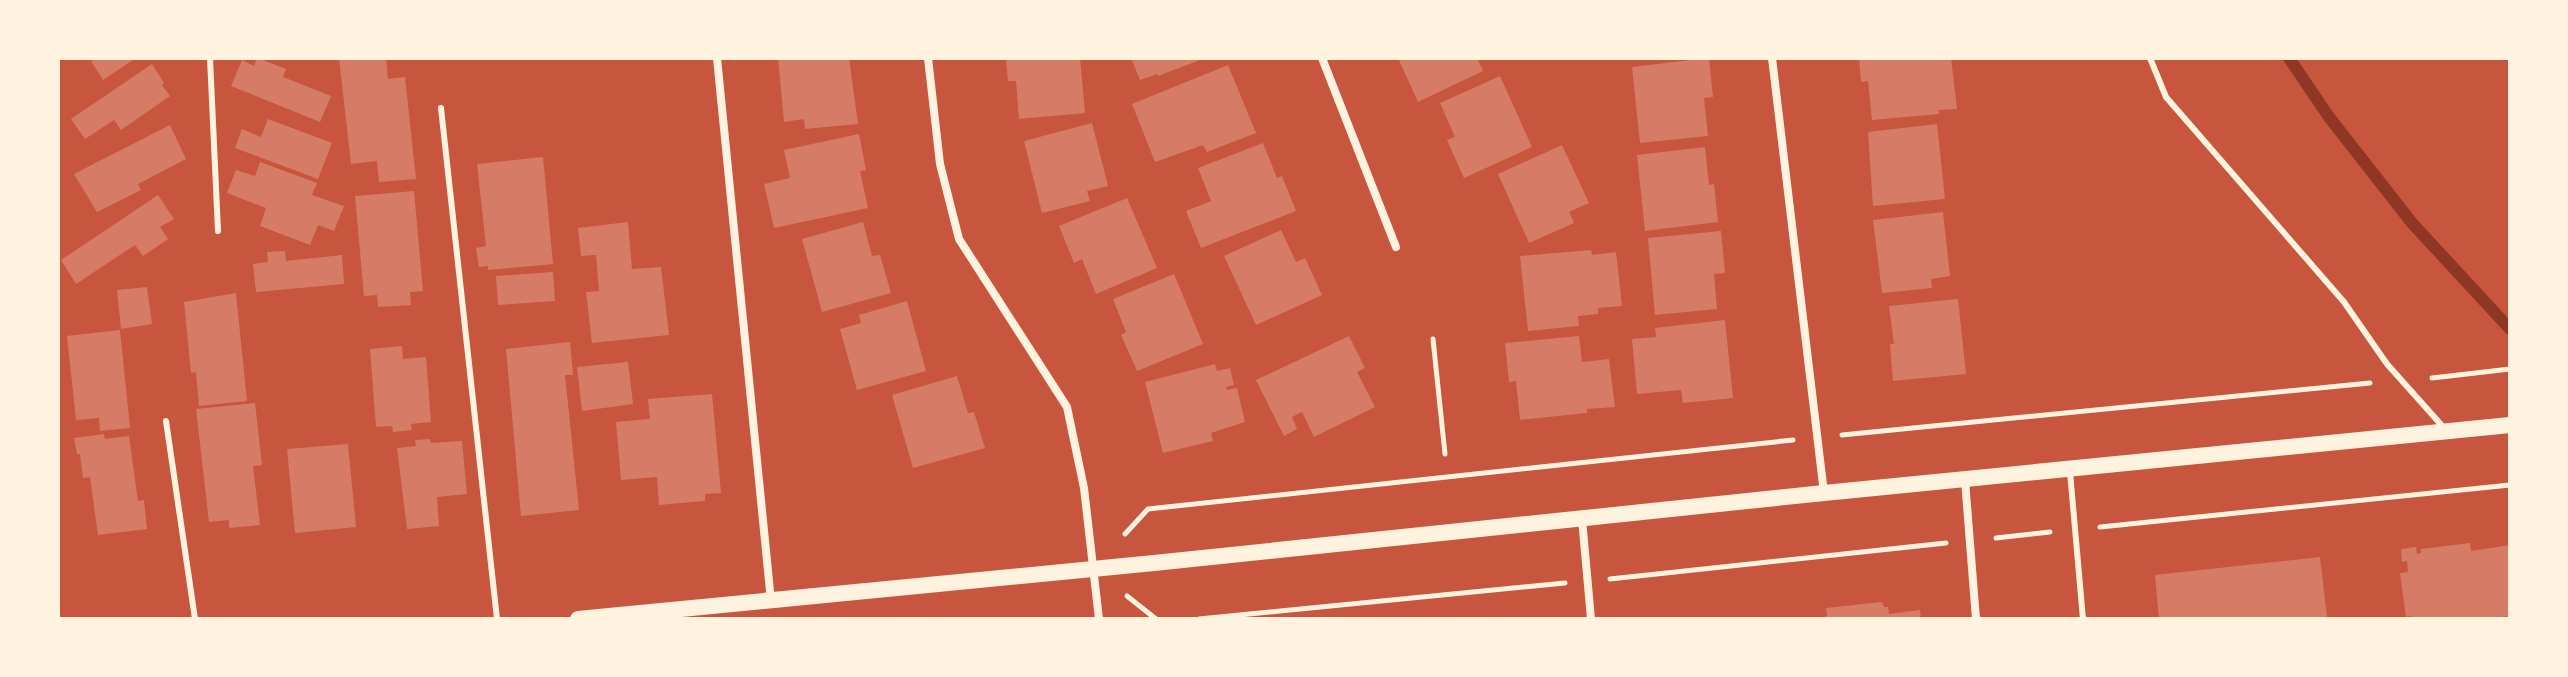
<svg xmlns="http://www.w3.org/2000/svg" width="2568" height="677" viewBox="0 0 2568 677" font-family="Rubik,sans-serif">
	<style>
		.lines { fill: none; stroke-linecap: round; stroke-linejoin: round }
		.stream { stroke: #8f3625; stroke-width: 12 }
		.building { fill: #d67c66 }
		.path { stroke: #fff3e0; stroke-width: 5 }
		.service { stroke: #fff3e0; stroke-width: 6 }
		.minor { stroke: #fff3e0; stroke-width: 8 }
		.secondary { stroke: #fff3e0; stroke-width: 16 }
	</style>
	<rect width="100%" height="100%" fill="#c8553d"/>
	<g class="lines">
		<polyline class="stream" points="2289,58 2329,117 2412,223 2510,329"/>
	</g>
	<g class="building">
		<polygon points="96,58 136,58 103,80 91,61"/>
		<polygon points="257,58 286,69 283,77 331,96 320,122 231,86 242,60 254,66"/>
		<polygon points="339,58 386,58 388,79 405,77 416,179 379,182 377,161 351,164"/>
		<polygon points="778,58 849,58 858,124 805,129 804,119 784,122"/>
		<polygon points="1006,58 1080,58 1085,113 1019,119 1016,81 1008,81"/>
		<polygon points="1131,58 1205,58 1158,76 1158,74 1140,80"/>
		<polygon points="1398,58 1477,58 1483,71 1418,102"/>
		<polygon points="1709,58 1713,97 1704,98 1708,136 1640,143 1632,67"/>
		<polygon points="1859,58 1951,58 1957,109 1938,110 1939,114 1872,120 1868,81 1861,82"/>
		<polygon points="152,64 164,83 162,85 170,96 121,130 114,120 85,139 71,119"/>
		<polygon points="1228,65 1256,133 1207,152 1203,145 1155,162 1132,104"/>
		<polygon points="1500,76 1532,147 1464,178 1447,140 1455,137 1440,103"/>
		<polygon points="268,119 332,143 318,179 235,148 242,129 261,137"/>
		<polygon points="1092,123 1108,186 1087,191 1090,201 1042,213 1024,141"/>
		<polygon points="1937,124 1945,199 1873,206 1868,132"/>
		<polygon points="170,125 186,159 138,184 141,190 97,212 74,174"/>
		<polygon points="859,134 866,170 860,171 868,208 774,228 764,184 790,178 784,150"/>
		<polygon points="1263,143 1277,178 1282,176 1296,211 1201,248 1186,211 1211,201 1198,168"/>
		<polygon points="1562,145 1589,203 1569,212 1574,223 1529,243 1498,174"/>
		<polygon points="1705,147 1709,185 1714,184 1718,222 1645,231 1637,155"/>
		<polygon points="543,157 553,264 488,270 488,266 479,267 476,248 486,246 477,164"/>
		<polygon points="260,162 317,183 312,195 344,206 334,231 318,225 310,245 260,226 266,208 227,193 236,170 255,176"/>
		<polygon points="414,191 423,291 410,292 411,305 378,307 377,295 364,296 355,196"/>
		<polygon points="158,195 174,219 160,227 168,239 143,256 135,245 76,284 61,260"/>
		<polygon points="1127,198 1157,268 1096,294 1082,259 1074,263 1059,226"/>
		<polygon points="1943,212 1950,276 1931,279 1932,288 1882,293 1873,220"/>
		<polygon points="628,222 632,269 661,267 669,335 592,343 586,292 599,291 596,255 581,256 578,228"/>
		<polygon points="863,222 872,256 880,255 891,293 822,312 802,239"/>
		<polygon points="1281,230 1296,262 1305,258 1322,295 1256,325 1224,256"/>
		<polygon points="1721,231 1725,273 1714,274 1717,309 1655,315 1648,238"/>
		<polygon points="1591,250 1592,255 1616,252 1622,306 1598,308 1598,314 1578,316 1579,326 1528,331 1520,256"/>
		<polygon points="285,251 286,261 342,255 344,284 256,292 253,264 268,262 267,252"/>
		<polygon points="553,272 555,301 498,305 496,276"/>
		<polygon points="1174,274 1203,344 1137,371 1121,335 1126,332 1113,299"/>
		<polygon points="147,287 152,324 121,329 117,290"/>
		<polygon points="236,293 247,401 199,406 196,372 191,373 184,302"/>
		<polygon points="1958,299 1966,374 1893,381 1890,344 1894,344 1889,306"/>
		<polygon points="907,301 926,371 857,390 840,329 861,323 859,315"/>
		<polygon points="1725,320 1733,398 1683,403 1681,390 1637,394 1632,339 1656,337 1655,328"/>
		<polygon points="120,330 130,428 100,431 99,418 76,420 67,336"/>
		<polygon points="1349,336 1365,368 1357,372 1375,407 1314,437 1302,412 1292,417 1297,429 1284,436 1256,380"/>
		<polygon points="1579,336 1582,362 1609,359 1615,407 1587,409 1587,413 1520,420 1516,381 1509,382 1505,343"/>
		<polygon points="570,342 573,375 565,375 579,510 521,516 506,349"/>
		<polygon points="402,346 403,359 426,357 431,422 411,424 412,430 393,432 392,426 376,427 370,349"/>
		<polygon points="628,362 633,404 582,411 577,367"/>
		<polygon points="1215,364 1217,371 1230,368 1234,385 1226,387 1227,390 1237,388 1245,422 1211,433 1213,441 1163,453 1145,382"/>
		<polygon points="957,376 968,413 974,412 985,448 913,468 892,395"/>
		<polygon points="712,394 721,493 705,494 705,501 659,505 657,477 621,480 616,422 650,419 648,399"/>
		<polygon points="255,403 262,465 253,466 260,525 229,528 229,520 209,522 196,409"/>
		<polygon points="104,434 105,439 129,436 138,501 144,500 147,529 98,535 90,477 83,478 80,454 77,454 74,438"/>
		<polygon points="430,439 431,443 462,441 467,494 437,497 439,526 407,529 397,448 416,446 415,440"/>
		<polygon points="348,444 356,527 295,533 287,449"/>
		<polygon points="2470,543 2471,551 2510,545 2510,616 2486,619 2412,619 2412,616 2406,617 2400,573 2408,572 2407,561 2402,562 2401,549 2416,547 2417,554 2421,553 2421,549"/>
		<polygon points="2320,557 2327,617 2159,619 2155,575"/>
		<polygon points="1882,602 1884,607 1888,607 1889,614 1920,610 1921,619 1820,619 1827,616 1826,608"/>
	</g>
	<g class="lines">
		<g class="path">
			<polyline points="1433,339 1445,454"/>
			<polyline points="2432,378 2510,369"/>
			<polyline points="1842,435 2370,383"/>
			<polyline points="2100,527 2510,485"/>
			<polyline points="1125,534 1148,509 1793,440"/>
			<polyline points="1996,538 2050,532"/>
			<polyline points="1610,579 1946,543"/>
			<polyline points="1127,596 1156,619"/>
			<polyline points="1199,619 1565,583"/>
		</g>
		<g class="service">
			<polyline points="210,58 218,231"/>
			<polyline points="2150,58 2166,97 2344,302 2387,364 2445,429"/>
			<polyline points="441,108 497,619"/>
			<polyline points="166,421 195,619"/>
			<polyline points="2070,472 2083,619"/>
		</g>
		<g class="minor">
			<polyline points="717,58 771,601"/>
			<polyline points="928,58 940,164 959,239 1067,407 1084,488 1099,619"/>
			<polyline points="1322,58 1396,247"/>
			<polyline points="1772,58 1824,493"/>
			<polyline points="1965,480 1976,619"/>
			<polyline points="1582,519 1591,619"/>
		</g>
		<polyline class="secondary" points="578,619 1154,563 1824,493 2510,425"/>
	</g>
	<rect width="2568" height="677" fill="none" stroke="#fff3e0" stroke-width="120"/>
</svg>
